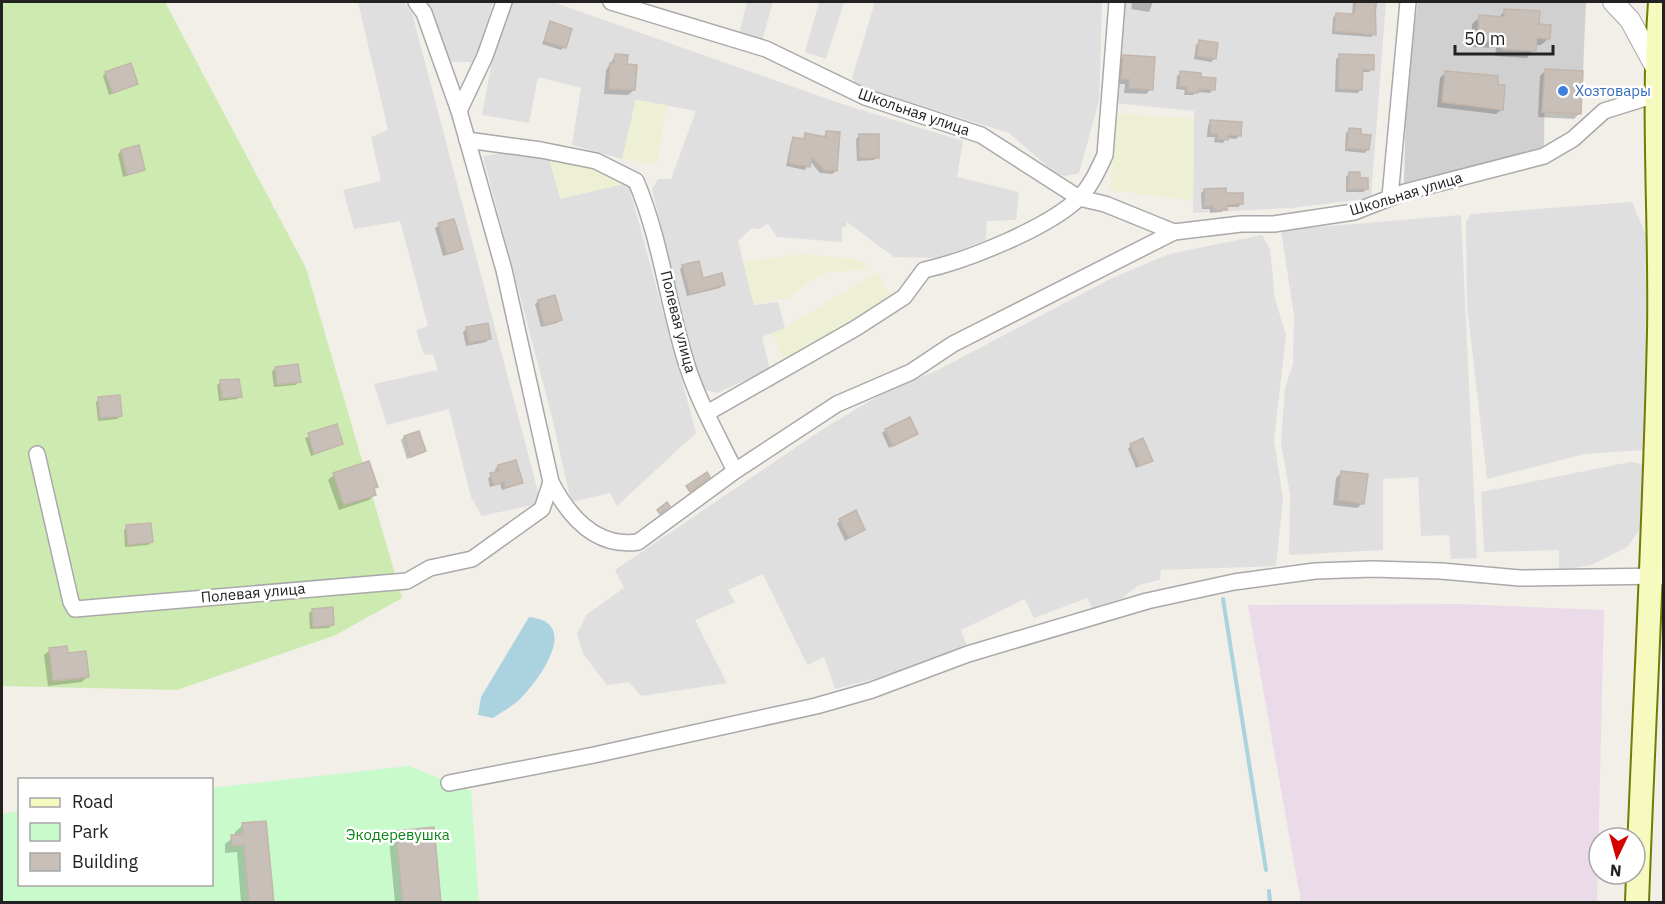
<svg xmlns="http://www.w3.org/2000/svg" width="1665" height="904" viewBox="0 0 1665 904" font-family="'IBM Plex Sans',sans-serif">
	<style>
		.residential { fill: #e0dfdf }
		.industrial { fill: #ebdbe8 }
		.religious { fill: #d0d0d0 }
		.farmland { fill: #eef0d5 }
		.grass { fill: #cdebb0 }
		.park { fill: #c8facc }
		.water { fill: #aad3df }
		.shadow { fill: #0003 }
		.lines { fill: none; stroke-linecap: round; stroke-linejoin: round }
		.stream { stroke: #aad3df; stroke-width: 4 }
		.building { fill: #c7bfb8; stroke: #c4b6ab; stroke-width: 1.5 }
		.minor-casing { stroke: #a9a9a9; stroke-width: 18 }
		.tertiary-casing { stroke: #a9a9a9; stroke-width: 22 }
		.secondary-casing { stroke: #707d05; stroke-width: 26 }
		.minor { stroke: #fff; stroke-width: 15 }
		.tertiary { stroke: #fff; stroke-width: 20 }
		.secondary { stroke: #f7fabf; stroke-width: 22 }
		.shop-dot { fill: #3f7fe0; stroke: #fff; stroke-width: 2 }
		.labels { text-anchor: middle; stroke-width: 5; stroke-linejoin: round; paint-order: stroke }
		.shop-label { font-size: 15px; fill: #366cbe; stroke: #fff; text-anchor: start }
		.street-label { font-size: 15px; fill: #222; stroke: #fff }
		.park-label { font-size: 15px; fill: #0c8416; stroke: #fff }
	</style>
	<rect width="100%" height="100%" fill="#f2efe9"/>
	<g class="residential">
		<polygon points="358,2 404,2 412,13 541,503 482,516 471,497 449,409 387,425 374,384 438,370 433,354 424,355 416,330 428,326 400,221 354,229 343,190 381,181 371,137 388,130"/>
		<polygon points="424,2 493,2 476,62 447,62"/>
		<polygon points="509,2 553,2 842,104 963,141 957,177 1019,192 1016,220 987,221 986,240 939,258 894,257 847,222 846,227 842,227 842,242 777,237 768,224 759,229 752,228 738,241 754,305 778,302 785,328 762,337 770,369 717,393 705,390 693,355 652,189 658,179 671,179 696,111 636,100 622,159 572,145 581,88 538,77 529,123 482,115 494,50"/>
		<polygon points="747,2 773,2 762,41 739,35"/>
		<polygon points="819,2 844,2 826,59 805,52"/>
		<polygon points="875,2 1102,2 1099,101 1079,173 1066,176 1055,173 1009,133 857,86 852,78"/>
		<polygon points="1121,2 1386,2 1371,198 1292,208 1193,213 1194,111 1114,103"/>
		<polygon points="509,152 548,155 628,183 696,433 617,506 610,493 571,502 552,417 483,156"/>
		<polygon points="1632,202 1646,235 1650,363 1645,450 1584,454 1487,479 1467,306 1466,222 1471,214"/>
		<polygon points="1461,215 1477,558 1451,559 1449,535 1421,536 1418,477 1383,479 1383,550 1289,555 1290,494 1281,443 1285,388 1293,364 1294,316 1281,230"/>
		<polygon points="1262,235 1270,249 1275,299 1286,335 1274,440 1283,499 1276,566 1161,570 1160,580 1139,585 1121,599 1092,608 1087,598 1034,618 1025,599 961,630 968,649 926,665 835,689 824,657 807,665 763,574 728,590 735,602 695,620 727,683 641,696 629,682 607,685 583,654 577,634 586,615 624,588 615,570 823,429 880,395 938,370 1112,278 1169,254"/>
		<polygon points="1630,462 1642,464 1645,494 1641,528 1627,547 1591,565 1559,570 1559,550 1484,552 1481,492"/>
	</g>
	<polygon class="industrial" points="1460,604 1604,610 1597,902 1301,902 1248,605"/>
	<polygon class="religious" points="1418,2 1586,2 1583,71 1545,69 1544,147 1404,183 1407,72"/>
	<g class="farmland">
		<polygon points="636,100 667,105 657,165 622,159"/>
		<polygon points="1115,113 1194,119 1193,201 1110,190"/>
		<polygon points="548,155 600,167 628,183 560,199"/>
		<polygon points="800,254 853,258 866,264 866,269 826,273 811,280 791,297 754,305 743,262"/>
		<polygon points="877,272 893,298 785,362 772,333 785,328"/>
	</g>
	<polygon class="grass" points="2,2 165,2 306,268 402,598 336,635 177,690 2,686"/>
	<polygon class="park" points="409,766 471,791 479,902 2,902 2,814 19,811 20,884 212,884 212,788"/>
	<path class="water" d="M529,617C582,622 539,680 520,699C513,706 502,712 493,718L478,715L481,697Z"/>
	<g class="shadow">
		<polygon points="1126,2 1153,2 1149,12 1131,9 1132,4"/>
		<polygon points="1353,2 1377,2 1374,34 1371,37 1332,34 1333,18 1336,14 1352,16"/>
		<polygon points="1505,11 1538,26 1549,38 1541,45 1535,45 1534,50 1527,58 1495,56 1496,48 1471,47 1472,24 1480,17 1498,18"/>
		<polygon points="551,23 564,47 561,50 542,44"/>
		<polygon points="1199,42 1215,58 1211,62 1194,59 1196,45"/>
		<polygon points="615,56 626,65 634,90 628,95 604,94 606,70"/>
		<polygon points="1340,56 1372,69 1369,72 1362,72 1361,89 1358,93 1335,92 1336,59"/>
		<polygon points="1123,57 1151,89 1146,94 1124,93 1125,84 1116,84 1118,62"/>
		<polygon points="1546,70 1579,114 1574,119 1538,117 1540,76"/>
		<polygon points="106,73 137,84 109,95 103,76"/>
		<polygon points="1181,73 1199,79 1213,89 1210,93 1197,92 1193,95 1184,95 1185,90 1176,89 1177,76"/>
		<polygon points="1445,73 1496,86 1502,109 1496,114 1437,107 1440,78"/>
		<polygon points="1211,121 1240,135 1236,139 1226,138 1223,143 1214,142 1215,137 1207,137 1208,125"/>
		<polygon points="1350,130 1359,136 1368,149 1365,153 1345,151 1346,133"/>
		<polygon points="826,133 836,171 832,174 820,173 810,161 805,170 786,166 791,142 794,138 802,140 806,135 823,138"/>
		<polygon points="859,136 878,157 874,160 857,161 856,139"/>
		<polygon points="121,151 144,170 123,177 118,154"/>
		<polygon points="1349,174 1367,189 1363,192 1346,192 1346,177"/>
		<polygon points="1205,190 1225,194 1241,204 1238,207 1225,207 1222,212 1210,213 1210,209 1202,209 1201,193"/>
		<polygon points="439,225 461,249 458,252 443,256 435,228"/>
		<polygon points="683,266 702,280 723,285 720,288 687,296 680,269"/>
		<polygon points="539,301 560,320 557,323 541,327 535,304"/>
		<polygon points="466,329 490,338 486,342 466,346 463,332"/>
		<polygon points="275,368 299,381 296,385 274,387 272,372"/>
		<polygon points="221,382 240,396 237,399 219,401 217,385"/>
		<polygon points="99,399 121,416 117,419 98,421 96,402"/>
		<polygon points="336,426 341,444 311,456 305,438"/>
		<polygon points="886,430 916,434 889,448 882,433"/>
		<polygon points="404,437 425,451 407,459 401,440"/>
		<polygon points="1131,445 1151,460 1136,468 1128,449"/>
		<polygon points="498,466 521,483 502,490 500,484 490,487 488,478 496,473 495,469"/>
		<polygon points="1342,472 1363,503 1357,508 1333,505 1336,478"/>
		<polygon points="334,475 376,487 373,490 374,495 369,500 339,510 328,480"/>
		<polygon points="840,520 864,530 845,541 837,524"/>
		<polygon points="127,527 152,542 148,545 125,547 124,530"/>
		<polygon points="313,610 332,625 329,628 310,629 309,613"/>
		<polygon points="50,650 88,676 82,682 48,686 44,655"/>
		<polygon points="243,825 272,902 241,902 237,852 225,853 225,844 235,836 235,832"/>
		<polygon points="397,832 440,902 395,902 389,840"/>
	</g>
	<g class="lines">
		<g class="stream">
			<polyline points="1223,599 1266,870"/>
			<polyline points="1269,891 1270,902"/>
		</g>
	</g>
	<g class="building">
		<polygon points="1357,2 1375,2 1376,35 1334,31 1336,13 1354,14"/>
		<polygon points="1504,9 1540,11 1539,24 1551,25 1550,39 1537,38 1536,51 1502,49 1503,42 1478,40 1479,15 1504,17"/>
		<polygon points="550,21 572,29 566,48 544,41"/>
		<polygon points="1199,40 1218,43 1216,59 1197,56"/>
		<polygon points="615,54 628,55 627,64 637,65 635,90 609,89 610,63 614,64"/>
		<polygon points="1339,54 1374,55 1374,70 1363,69 1362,90 1338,89"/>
		<polygon points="1123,55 1155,57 1153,90 1129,88 1129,79 1121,79"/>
		<polygon points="131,63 138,84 113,93 105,72"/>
		<polygon points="1545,69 1583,71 1581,114 1542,112"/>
		<polygon points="1180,71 1201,73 1201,77 1216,78 1215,90 1198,89 1198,93 1187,92 1187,87 1179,86"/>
		<polygon points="1445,71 1498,76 1498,85 1505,85 1503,110 1442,102"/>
		<polygon points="1210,120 1242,122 1241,136 1228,135 1228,140 1217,139 1218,134 1210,134"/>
		<polygon points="1349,128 1361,129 1361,134 1371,135 1369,150 1347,148"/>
		<polygon points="826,131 840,132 837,171 824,170 812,157 810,167 788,163 793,137 804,139 805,133 826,137"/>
		<rect x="859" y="134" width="20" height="24"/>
		<polygon points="139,145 145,170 127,175 121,150"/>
		<polygon points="1349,172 1360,172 1360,178 1368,178 1368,189 1348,189"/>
		<polygon points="1226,188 1226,193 1243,193 1243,204 1227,205 1227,210 1213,210 1213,206 1204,207 1204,189"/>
		<polygon points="454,219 463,249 447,254 438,223"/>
		<polygon points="699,261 703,278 722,273 725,285 690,294 682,265"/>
		<polygon points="555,295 562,320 544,325 538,300"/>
		<polygon points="488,323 491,339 469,343 466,327"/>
		<polygon points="298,364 301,382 277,385 275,367"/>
		<polygon points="239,379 242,397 222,398 220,380"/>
		<polygon points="120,395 122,416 100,418 98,397"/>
		<polygon points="910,417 918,434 893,446 885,429"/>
		<polygon points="337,424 343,444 314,454 308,433"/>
		<polygon points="419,431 426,451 411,457 404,436"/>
		<polygon points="1143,438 1153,461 1139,466 1130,444"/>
		<polygon points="516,460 523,483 505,488 504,482 494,485 490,473 499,471 498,465"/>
		<polygon points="369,461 378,487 374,488 376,495 344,505 333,473"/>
		<polygon points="1341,471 1368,474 1364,504 1338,500"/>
		<polygon points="707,472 710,477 690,492 686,486"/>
		<polygon points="667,502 670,506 660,514 657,510"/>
		<polygon points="856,510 865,530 849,538 839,519"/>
		<polygon points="151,523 153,542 128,545 126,525"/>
		<polygon points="333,607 334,625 313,627 312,609"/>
		<polygon points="67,646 68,653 86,651 89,677 53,681 49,648"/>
		<polygon points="266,821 274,903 249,903 244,845 232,846 231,835 243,834 242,823"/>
		<polygon points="434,827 441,903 403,903 396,831"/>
	</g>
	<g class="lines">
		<defs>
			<g id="minor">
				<polyline points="416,2 424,13 459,111"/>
				<path d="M504,2L485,56L459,111L504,270L551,482C569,517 596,548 638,542L735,471L837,404L911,372L953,344L1174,232L1241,224H1274L1354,212L1405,192L1544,156L1573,139L1604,111L1655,95"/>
				<polyline points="611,2 766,49 865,97 981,135 1079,198 1105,204 1174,232"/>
				<path d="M467,140L541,150L596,161L636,181C661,240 667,301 686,362C697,399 718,436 735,471"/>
				<polyline points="1390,197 1408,2"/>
				<path d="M707,413L856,328L904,297L924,270C966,261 1048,228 1079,198C1091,186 1098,170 1105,155L1117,2"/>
				<polyline points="37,454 71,602 75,609 407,581 430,568 472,559 542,509 551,482"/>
				<polyline points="449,783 594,755 816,706 872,690 968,654 1147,601 1234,582 1315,571 1372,569 1441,571 1520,578 1664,576"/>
			</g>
			<polyline id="tertiary" points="1613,2 1630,20 1655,66"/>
			<path id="secondary" d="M1637,902C1644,712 1655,522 1659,332C1661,222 1652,112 1660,2"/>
		</defs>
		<use href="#minor" class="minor-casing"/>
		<use href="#tertiary" class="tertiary-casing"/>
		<use href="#secondary" class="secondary-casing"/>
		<use href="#minor" class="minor"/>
		<use href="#tertiary" class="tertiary"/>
		<use href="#secondary" class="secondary"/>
	</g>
	<circle class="shop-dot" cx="1563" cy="91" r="6"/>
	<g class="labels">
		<g class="shop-label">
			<text x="1575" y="96">Хозтовары</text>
		</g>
		<g class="street-label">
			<text transform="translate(914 112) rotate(19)" y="5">Школьная улица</text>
			<text transform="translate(1406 194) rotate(-17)" y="5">Школьная улица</text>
			<text transform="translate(678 322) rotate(76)" y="5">Полевая улица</text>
			<text transform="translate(253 593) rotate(-5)" y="5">Полевая улица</text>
		</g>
		<g class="park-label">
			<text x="398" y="840">Экодеревушка</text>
		</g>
	</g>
	<rect width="1665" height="904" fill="none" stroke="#222222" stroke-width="6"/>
	<rect x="18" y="778" width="195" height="108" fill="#ffffff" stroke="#a7a7a7" stroke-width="1.5"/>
	<rect x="30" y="798" width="30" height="9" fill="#f7fabf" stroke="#a7a7a7" stroke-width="1.5"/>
	<text x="72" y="808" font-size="18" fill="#222222">Road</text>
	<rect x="30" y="823" width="30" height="18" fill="#c8facc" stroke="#a7a7a7" stroke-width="1.5"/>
	<text x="72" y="838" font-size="18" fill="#222222">Park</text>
	<rect x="30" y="853" width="30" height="18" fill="#c7bfb8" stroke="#a7a7a7" stroke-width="1.5"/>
	<text x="72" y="868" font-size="18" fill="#222222">Building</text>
	<g transform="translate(1617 856) rotate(185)"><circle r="28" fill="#ffffff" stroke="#a7a7a7" stroke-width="1.5"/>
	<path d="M0-4.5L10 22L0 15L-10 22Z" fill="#d40000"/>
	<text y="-9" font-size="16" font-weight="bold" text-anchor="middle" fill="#222222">N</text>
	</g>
	<path d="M1455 45v9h98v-9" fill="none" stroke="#222222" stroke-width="3"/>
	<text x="1464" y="45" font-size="18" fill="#222222" stroke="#ffffff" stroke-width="4.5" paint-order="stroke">50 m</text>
</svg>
